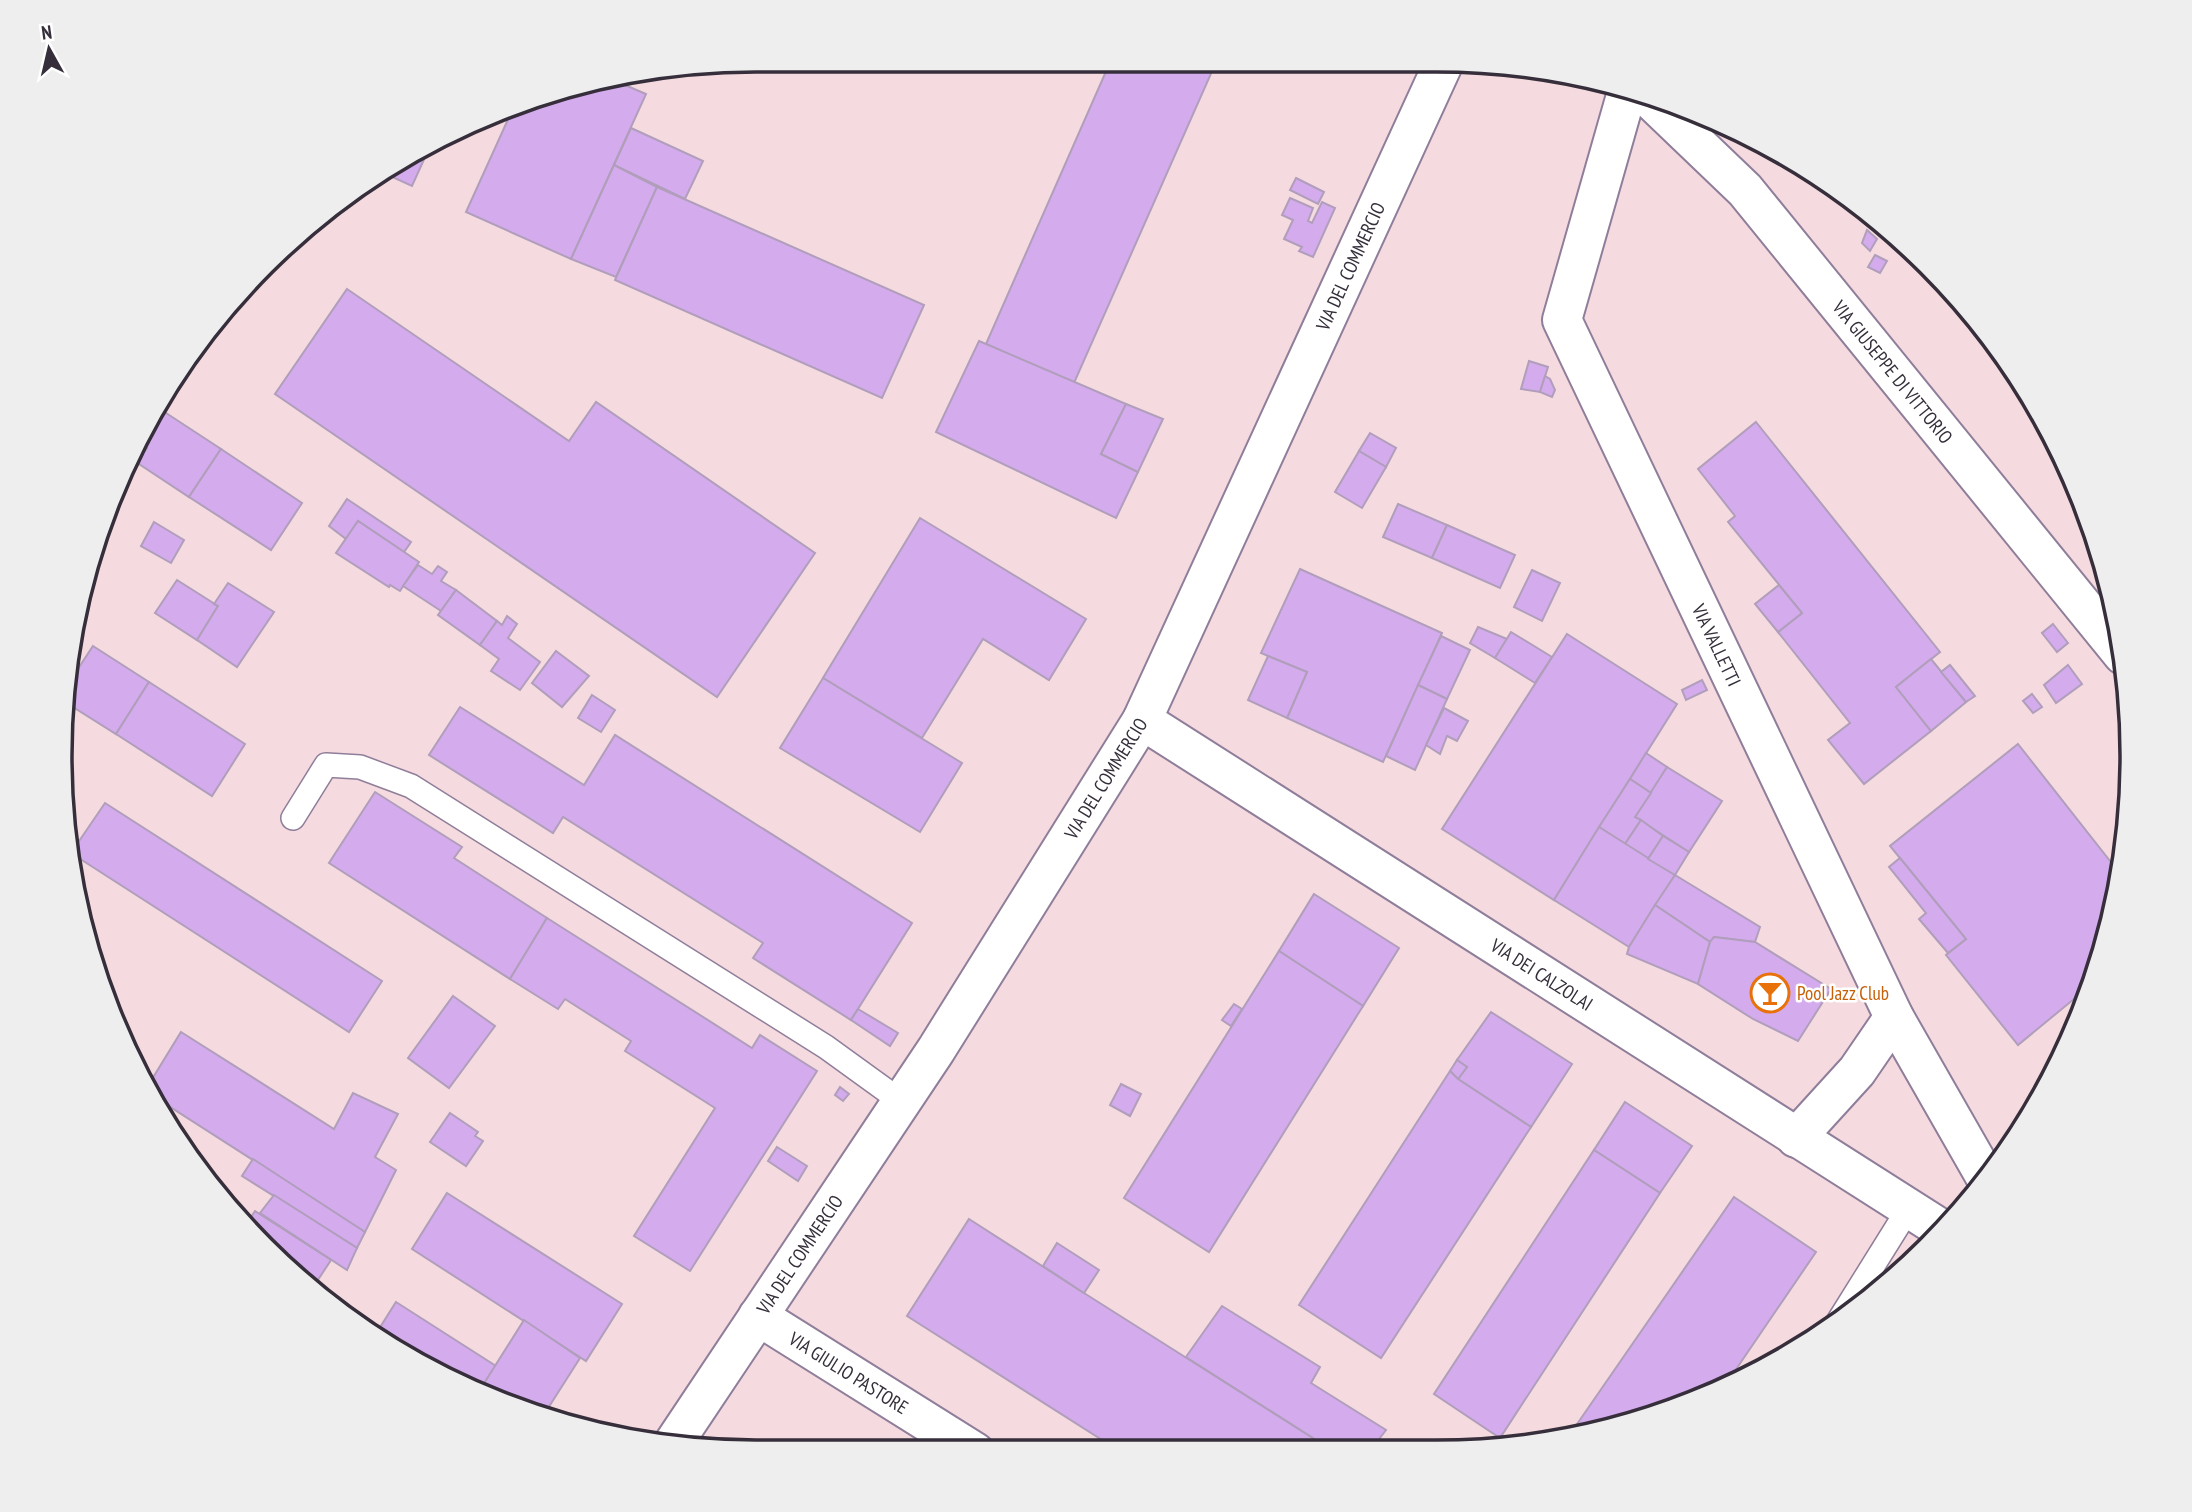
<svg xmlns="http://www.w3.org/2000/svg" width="2192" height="1512" viewBox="0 0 2192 1512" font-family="'PT Sans Narrow',sans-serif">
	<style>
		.industrial { fill: #f5dadf }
		.building { fill: #d4acee; stroke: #b09ebb; stroke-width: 2 }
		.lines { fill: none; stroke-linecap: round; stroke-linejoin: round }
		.service-casing { stroke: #8f7e9a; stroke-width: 26 }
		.minor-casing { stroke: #8f7e9a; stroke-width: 42 }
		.service { stroke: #fff; stroke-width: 23 }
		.minor { stroke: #fff; stroke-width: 38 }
		.labels { text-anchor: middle; stroke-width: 5; stroke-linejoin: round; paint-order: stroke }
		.street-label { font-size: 19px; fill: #362f3b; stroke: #fff }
		.food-label { font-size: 19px; fill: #c56008; stroke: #fff; text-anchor: start }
		.rim { fill: none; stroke: #362f3b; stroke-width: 3.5 }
	</style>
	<rect width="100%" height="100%" fill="#f4e5fe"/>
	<polygon class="industrial" points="756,60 1436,60 1571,73 1744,132 1860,203 1929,264 2015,369 2080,490 2119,621 2132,756 2119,892 2079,1023 2015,1143 1928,1249 1823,1335 1744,1380 1571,1439 1436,1452 756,1452 620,1439 489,1399 369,1335 263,1248 177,1143 132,1064 73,891 60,756 65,665 113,489 153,407 232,297 369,177 489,113 575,83"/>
	<g class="building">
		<polygon points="1111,60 1217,60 1074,383 986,344"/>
		<polygon points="611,79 646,94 571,259 466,212 515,104 575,83"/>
		<polygon points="631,128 703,161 685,199 614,165"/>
		<polygon points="431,144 412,186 379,171"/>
		<polygon points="614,165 657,187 616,277 571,259"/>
		<polygon points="1296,178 1324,192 1318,204 1290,190"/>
		<polygon points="657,187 924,305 882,398 615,280"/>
		<polygon points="1290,198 1313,208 1308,221 1312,223 1322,202 1335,208 1313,257 1299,251 1302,247 1284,239 1293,220 1282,215"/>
		<polygon points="1870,212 1890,230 1889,231 1868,216"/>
		<polygon points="1867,230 1877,239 1870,251 1862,243"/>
		<polygon points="1875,255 1887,261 1880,273 1868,267"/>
		<polygon points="347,289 569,441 596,402 815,553 717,697 275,394"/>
		<polygon points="979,341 1126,404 1101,454 1138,472 1116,518 936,432"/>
		<polygon points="1529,361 1548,367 1540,392 1521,389"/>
		<polygon points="1545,376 1550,379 1555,390 1552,397 1540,392"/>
		<polygon points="1126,404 1163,419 1138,472 1101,454"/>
		<polygon points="163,411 221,449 189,497 136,462 147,448 142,444"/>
		<polygon points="1756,422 1940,652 1896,687 1931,731 1864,784 1828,740 1850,723 1778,632 1802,613 1728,522 1735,516 1698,469"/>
		<polygon points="1370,433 1396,448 1386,467 1359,451"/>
		<polygon points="221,449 302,503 271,550 189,497"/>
		<polygon points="1359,451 1386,467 1362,508 1335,492"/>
		<polygon points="347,499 411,542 404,552 358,521 346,539 329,526"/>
		<polygon points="1398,504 1447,525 1432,558 1383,537"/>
		<polygon points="920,518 1086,619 1049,680 983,639 922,738 823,678"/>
		<polygon points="358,521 419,562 400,591 390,585 389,587 336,553"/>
		<polygon points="154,522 184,540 171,563 141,546"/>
		<polygon points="1447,525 1515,555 1500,588 1432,558"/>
		<polygon points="418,565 432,574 438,566 447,572 441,581 456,590 441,611 403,586"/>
		<polygon points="1300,569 1442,633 1383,762 1287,718 1307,672 1261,653"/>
		<polygon points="1532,570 1560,583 1542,621 1514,607"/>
		<polygon points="177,580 218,606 197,640 155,613"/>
		<polygon points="228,583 274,612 237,667 197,640 218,606 214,604"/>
		<polygon points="1779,585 1802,613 1778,632 1755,604"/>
		<polygon points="456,590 497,621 480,645 438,615"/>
		<polygon points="507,616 517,624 508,638 540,662 520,690 491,671 499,659 480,645 497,621 502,625"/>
		<polygon points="2053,624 2068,643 2057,652 2042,633"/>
		<polygon points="1478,627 1507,639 1495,658 1470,643"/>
		<polygon points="1511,632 1552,657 1535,683 1495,658"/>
		<polygon points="1567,634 1677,704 1554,900 1442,829"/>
		<polygon points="1441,636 1470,650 1447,699 1418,685"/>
		<polygon points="93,646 149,682 116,734 65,702 76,686 70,681"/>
		<polygon points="556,651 589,676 562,707 532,683"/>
		<polygon points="1268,656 1307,672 1287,718 1248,700"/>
		<polygon points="1931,659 1966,702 1931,731 1896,687"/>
		<polygon points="1950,665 1975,696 1966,702 1941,672"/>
		<polygon points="2068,665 2082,684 2056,703 2044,685"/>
		<polygon points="823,678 962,763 920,832 780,748"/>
		<polygon points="1702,680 1707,690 1686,700 1682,690"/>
		<polygon points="149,682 245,744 212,796 116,734"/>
		<polygon points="1418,685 1447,699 1415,770 1386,756"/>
		<polygon points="2032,694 2042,707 2033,713 2023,701"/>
		<polygon points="592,695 615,710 601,732 578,718"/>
		<polygon points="460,707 584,785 615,735 912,923 851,1020 753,958 763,943 563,817 553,833 429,755"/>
		<polygon points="1444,708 1468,721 1457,741 1447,736 1440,754 1426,745"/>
		<polygon points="2018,744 2121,875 2119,892 2091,985 2018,1045 1946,955 1966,939 1890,846"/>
		<polygon points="1646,753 1667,767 1651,793 1630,779"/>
		<polygon points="1667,767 1722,801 1689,852 1635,817"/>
		<polygon points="1630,779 1651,793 1635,817 1641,820 1625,844 1599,827"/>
		<polygon points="375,792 462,847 454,858 547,918 510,979 329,863"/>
		<polygon points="105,803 382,981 349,1032 71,853"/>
		<polygon points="1641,820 1663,836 1648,859 1625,844"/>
		<polygon points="1599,827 1675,875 1629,947 1554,900"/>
		<polygon points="1663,836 1689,852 1675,875 1648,859"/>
		<polygon points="1900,858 1966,939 1948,953 1919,919 1926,913 1889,867"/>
		<polygon points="1675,875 1760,927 1755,942 1714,937 1710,942 1655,905"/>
		<polygon points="1314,894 1399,948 1363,1006 1279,951"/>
		<polygon points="1655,905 1710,942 1698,984 1627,954 1629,947"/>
		<polygon points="547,918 752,1048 760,1035 817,1071 690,1271 634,1236 715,1108 625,1051 631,1041 565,999 558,1009 510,979"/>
		<polygon points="1714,937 1755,942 1831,989 1798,1041 1753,1019 1698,984 1710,942"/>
		<polygon points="1279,951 1363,1006 1209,1252 1124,1198"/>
		<polygon points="453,996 495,1026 449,1088 408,1058"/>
		<polygon points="1234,1004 1242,1009 1231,1026 1222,1020"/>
		<polygon points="858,1009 898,1033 890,1046 851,1020"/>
		<polygon points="1491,1012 1572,1064 1531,1127 1458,1079 1467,1067 1457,1060"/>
		<polygon points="181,1032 334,1129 353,1093 398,1114 375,1157 396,1170 365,1232 147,1092 146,1089"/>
		<polygon points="1457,1060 1467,1067 1458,1079 1450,1071"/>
		<polygon points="1450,1071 1458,1079 1531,1127 1381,1358 1299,1305"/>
		<polygon points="1121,1084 1141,1094 1130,1116 1110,1105"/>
		<polygon points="840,1087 849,1094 843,1101 835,1095"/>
		<polygon points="1625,1102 1692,1146 1660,1193 1594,1150"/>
		<polygon points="450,1113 478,1132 475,1136 483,1141 466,1166 430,1142"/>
		<polygon points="777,1147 807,1166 798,1181 768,1161"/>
		<polygon points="1594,1150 1660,1193 1500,1438 1434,1394"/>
		<polygon points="253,1159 365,1232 357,1248 242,1176"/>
		<polygon points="447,1193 622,1304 586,1361 412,1249"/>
		<polygon points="274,1195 357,1248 347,1270 260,1213"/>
		<polygon points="1734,1197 1816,1252 1724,1387 1566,1440"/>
		<polygon points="255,1211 331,1260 312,1289 263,1248 245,1226"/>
		<polygon points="969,1219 1084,1293 1335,1452 1121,1452 907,1316"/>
		<polygon points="1057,1243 1099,1270 1084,1293 1043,1266"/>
		<polygon points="396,1302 496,1366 478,1393 374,1337"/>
		<polygon points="1222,1306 1320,1367 1311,1383 1386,1430 1369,1452 1335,1452 1186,1357"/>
		<polygon points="524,1320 580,1358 543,1416 489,1399 478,1393"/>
	</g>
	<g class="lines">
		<defs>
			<g id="service">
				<polyline points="293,818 326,765 360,767 411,786 826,1047 902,1102"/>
				<polyline points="1836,1325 1909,1208"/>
			</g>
			<g id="minor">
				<path id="s1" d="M1627,92L1562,320L1894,1017L1986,1178"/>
				<path id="s2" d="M1650,99L1745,190L2123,655"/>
				<path id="s3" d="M1142,720L1943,1230"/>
				<polyline points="1796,1138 1857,1071 1894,1017"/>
				<path id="s4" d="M758,1316L975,1452"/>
				<path id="s5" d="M673,1444L936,1050L1142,720L1445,60"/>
			</g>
		</defs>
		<use href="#service" class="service-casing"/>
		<use href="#minor" class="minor-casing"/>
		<use href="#service" class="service"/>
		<use href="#minor" class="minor"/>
	</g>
	<defs>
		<symbol id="bar-ring" viewBox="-11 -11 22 22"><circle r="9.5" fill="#fff" stroke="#e8710a" stroke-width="1.5"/><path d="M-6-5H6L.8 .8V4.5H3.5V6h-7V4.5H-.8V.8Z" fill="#e8710a"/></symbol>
	</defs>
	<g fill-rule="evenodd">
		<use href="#bar-ring" x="1748" y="971" width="44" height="44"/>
	</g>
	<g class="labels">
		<g class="street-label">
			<text dy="7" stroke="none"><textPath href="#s5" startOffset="1362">VIA DEL COMMERCIO</textPath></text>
			<text dy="7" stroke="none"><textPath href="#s2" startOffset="366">VIA GIUSEPPE DI VITTORIO</textPath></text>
			<text dy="7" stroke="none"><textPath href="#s1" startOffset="597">VIA VALLETTI</textPath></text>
			<text dy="7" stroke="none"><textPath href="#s5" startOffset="794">VIA DEL COMMERCIO</textPath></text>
			<text dy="7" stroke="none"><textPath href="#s3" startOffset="474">VIA DEI CALZOLAI</textPath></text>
			<text dy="7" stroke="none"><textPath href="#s5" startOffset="228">VIA DEL COMMERCIO</textPath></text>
			<text dy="7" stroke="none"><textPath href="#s4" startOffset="107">VIA GIULIO PASTORE</textPath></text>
		</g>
		<g class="food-label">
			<text x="1797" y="1000">Pool Jazz Club</text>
		</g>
	</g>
	<path d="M0 0H2192V1512H0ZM756 72H1436A684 684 0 0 1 2120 756V756A684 684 0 0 1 1436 1440H756A684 684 0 0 1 72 756V756A684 684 0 0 1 756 72Z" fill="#efeeef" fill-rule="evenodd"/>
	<path class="rim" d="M756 72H1436A684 684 0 0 1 2120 756V756A684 684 0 0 1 1436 1440H756A684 684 0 0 1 72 756V756A684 684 0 0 1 756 72Z"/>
	<g transform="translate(49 49) rotate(352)" stroke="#ffffff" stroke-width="5" paint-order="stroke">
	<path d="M0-5L12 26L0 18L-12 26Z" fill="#362f3b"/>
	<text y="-10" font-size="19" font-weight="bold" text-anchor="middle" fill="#362f3b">N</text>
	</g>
</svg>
